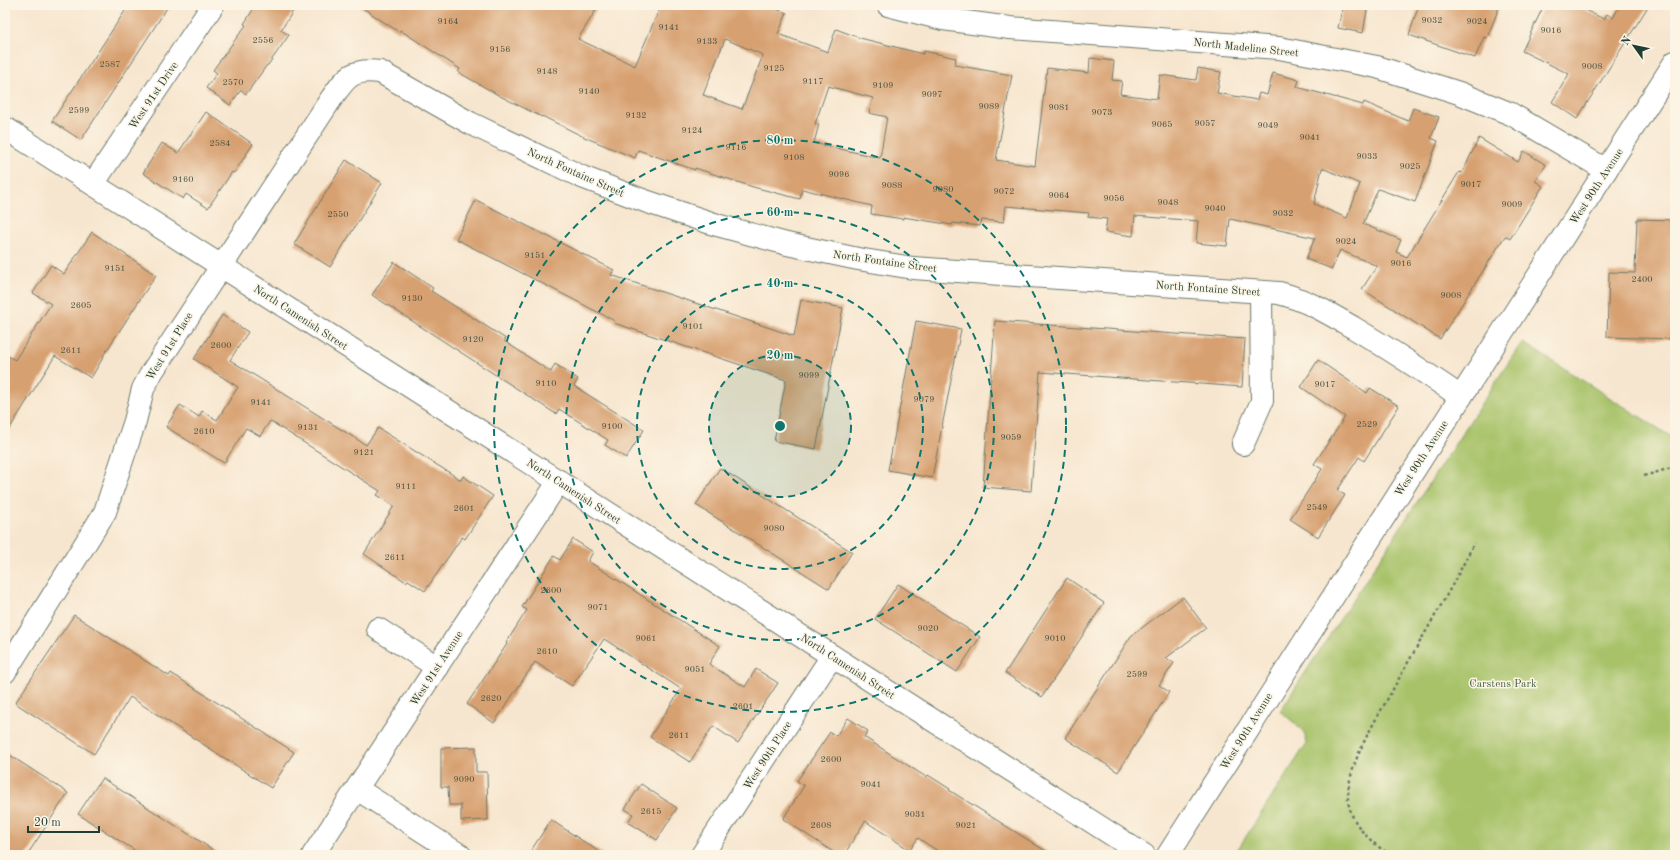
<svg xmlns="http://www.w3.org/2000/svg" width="1680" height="860" viewBox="0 0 1680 860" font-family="'Old Standard TT',serif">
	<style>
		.green { fill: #a7c269; stroke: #63804e }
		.building { fill: #d7a071; fill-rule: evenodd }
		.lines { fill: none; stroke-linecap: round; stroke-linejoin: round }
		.minor-casing { stroke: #6b786a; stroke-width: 24 }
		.path { stroke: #6b786a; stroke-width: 2.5; stroke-dasharray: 3 3; stroke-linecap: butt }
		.minor { stroke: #fff; stroke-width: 22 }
		.ring { fill: none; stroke: #0f766e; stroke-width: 2; stroke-dasharray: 7 5 }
		.labels { text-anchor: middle; stroke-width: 3; stroke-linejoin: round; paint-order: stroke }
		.number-label { font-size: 9px; fill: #4d5643 }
		.street-label { font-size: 11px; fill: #1f3d34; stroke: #fcf5e5 }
		.park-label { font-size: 11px; fill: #415e41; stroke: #fcf5e5 }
		.centre { fill: #0f766e; stroke: #fcf5e5; stroke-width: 2 }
		.ring-label { font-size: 12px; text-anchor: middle; font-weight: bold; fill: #0f766e; stroke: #fcf5e5; stroke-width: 3; stroke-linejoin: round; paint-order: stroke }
	</style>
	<rect width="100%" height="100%" fill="#fcf5e5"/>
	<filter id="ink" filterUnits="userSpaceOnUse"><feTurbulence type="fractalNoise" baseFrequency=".025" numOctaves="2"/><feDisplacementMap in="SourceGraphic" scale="8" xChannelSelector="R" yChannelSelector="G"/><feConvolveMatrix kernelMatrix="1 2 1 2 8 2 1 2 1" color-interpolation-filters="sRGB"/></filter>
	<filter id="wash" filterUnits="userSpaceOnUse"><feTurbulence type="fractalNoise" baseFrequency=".012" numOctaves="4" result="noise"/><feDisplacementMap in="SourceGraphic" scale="16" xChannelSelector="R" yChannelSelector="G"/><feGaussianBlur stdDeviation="0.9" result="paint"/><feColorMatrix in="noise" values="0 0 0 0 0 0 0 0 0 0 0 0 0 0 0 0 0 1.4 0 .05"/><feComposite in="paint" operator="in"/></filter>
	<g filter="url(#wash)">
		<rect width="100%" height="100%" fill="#f7e6cf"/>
		<polygon class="green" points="1522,342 1675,439 1675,855 1234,855 1307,743 1303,730 1280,711"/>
		<g id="blocks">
			<g class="building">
				<polygon points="129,5 169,5 81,140 52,121"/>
				<polygon points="256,5 297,5 281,30 289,35 268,65 267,65 246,94 241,90 230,105 206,88 217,73 213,70 246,25 244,24"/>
				<path d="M358,5H599L578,39L635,66L661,5H765L787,13L778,34L828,52L836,29L860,38L923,54L924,51L956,58L955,65L1012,75L996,160L1035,166L1047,68L1089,73L1090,58L1114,61L1112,80L1122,81L1120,94L1157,99L1160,75L1196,80L1198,68L1221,72L1217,93L1257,100L1259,93L1267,95L1273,73L1299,80L1297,87L1363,105L1364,102L1408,121L1413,108L1439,117L1431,138L1438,141L1415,202L1378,189L1363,224L1401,240L1396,252L1407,257L1459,172L1462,173L1479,138L1518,162L1524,151L1546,165L1535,181L1543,186L1510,239L1505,236L1440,339L1362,289L1377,266L1340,250L1332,269L1306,259L1315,238L1230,219L1227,246L1196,243L1198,221L1135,216L1133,236L1105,232L1107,219L1088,217L1089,213L1006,206L1004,222L982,220L980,226L953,223L952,225L903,217V219L871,214L872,206L802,189L800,199L753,187L695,168V170L638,150L635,158L584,137L542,116V117L500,96L458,72L460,69L400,30L399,32ZM725,39L763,55L742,109L703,95ZM828,86L873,98L869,113L887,117L880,158L814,143L819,124H815ZM1322,168L1360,184L1347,218L1314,204Z"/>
				<polygon points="1343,5 1368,5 1363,33 1338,28"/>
				<polygon points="1419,5 1500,5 1487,38 1484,37 1475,58 1409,35"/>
				<polygon points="1544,5 1574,5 1604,19 1607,14 1613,18 1620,5 1649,5 1577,119 1552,102 1569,74 1522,51"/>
				<polygon points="206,112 253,144 234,173 232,172 208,208 186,194 183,199 143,173 162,143 178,153"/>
				<polygon points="346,160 382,183 330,267 294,244"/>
				<polygon points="476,200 614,270 611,275 794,336 801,300 843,308 816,449 774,441 786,380 614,323 615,321 456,239"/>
				<polygon points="1637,219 1675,220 1675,285 1673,339 1607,337 1609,272 1635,273"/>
				<polygon points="92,232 156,275 103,356 104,356 91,378 55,356 5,436 5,354 15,360 51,304 33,293 51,265 64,274"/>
				<polygon points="394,262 433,288 431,291 506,339 504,341 551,372 555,364 578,379 574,386 644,430 626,458 605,445 608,440 559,409 556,414 372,295"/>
				<polygon points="222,315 248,332 230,360 366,445 378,428 461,480 463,476 493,496 465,539 462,537 425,591 408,580 406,582 364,554 394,506 377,495 380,491 270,421 260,436 246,428 224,463 166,427 180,405 199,417 202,411 217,420 238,387 194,359"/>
				<polygon points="916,321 961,329 932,478 888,470"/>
				<polygon points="995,321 1245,339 1242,387 1040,372 1031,491 983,487"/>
				<polygon points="1318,360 1367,393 1370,388 1399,406 1364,461 1359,457 1337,491 1345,495 1318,537 1290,519 1322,469 1314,464 1345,417 1301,387"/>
				<polygon points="720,468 852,552 829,589 696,505"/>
				<polygon points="573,539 593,552 588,561 720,646 709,664 745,687 756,669 778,683 738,743 713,726 690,762 650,737 681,689 604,639 572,686 535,662 494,723 467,704 507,644 506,643 527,610 522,607 554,556 560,560"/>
				<polygon points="1067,578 1104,603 1042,697 1005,673"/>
				<polygon points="898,584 980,637 957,672 875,619"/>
				<polygon points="1183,597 1206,628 1166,658 1174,663 1159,685 1169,692 1118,772 1065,738 1131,636"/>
				<polygon points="74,615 169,676 171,673 294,752 271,788 130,697 94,754 15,703"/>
				<polygon points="848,718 868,731 864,737 926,777 928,775 950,789 949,790 1052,855 944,855 918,838 910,850 865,821 844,855 838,855 783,819 804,786 797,781 830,732 836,736"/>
				<polygon points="476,747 476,772 487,772 488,820 461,821 461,805 449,805 448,787 441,787 441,748"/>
				<polygon points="5,752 68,793 27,855 5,855"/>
				<polygon points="102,778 221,855 142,855 78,814"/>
				<polygon points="641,784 677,808 657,840 628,822 633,814 625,809"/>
				<polygon points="551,820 604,855 528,855"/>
			</g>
		</g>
	</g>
	<g filter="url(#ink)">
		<use href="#blocks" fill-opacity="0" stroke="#6b786a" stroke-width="1"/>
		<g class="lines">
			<defs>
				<g id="minor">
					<polyline points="888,5 943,19 1010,28 1279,48 1377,67 1459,93 1511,114 1606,170"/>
					<polyline points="5,128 1144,855"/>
					<polyline points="93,184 213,5"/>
					<polyline points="1243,444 1262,401 1261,292"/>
					<polyline points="378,629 437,667"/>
					<path d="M5,672L105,512L135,421L143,389L152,372L331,99C346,78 351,68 380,72L470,123L582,177L645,201L717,225L787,244L858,259L913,268L1279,293C1307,300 1330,314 1354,328C1391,350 1426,373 1461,397"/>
					<polyline points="357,789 460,855"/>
					<polyline points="313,855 559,481"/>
					<polyline points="702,855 832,656"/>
					<polyline points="1168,855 1675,62"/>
				</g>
			</defs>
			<use href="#minor" class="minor-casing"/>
			<g class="path">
				<polyline points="1644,476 1671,468 1675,470"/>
				<path d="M1391,855C1371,843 1350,824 1348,799C1347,765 1375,721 1391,693C1418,643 1449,595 1474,543"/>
			</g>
			<use href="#minor" class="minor"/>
		</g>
	</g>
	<circle cx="780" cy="426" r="71" fill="#0f766e" fill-opacity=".12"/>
	<g class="ring">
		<circle cx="780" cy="426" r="71"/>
		<circle cx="780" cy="426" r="143"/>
		<circle cx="780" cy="426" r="214"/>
		<circle cx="780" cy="426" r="286"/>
	</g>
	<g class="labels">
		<g class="number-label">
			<text x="1432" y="23">9032</text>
			<text x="448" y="24">9164</text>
			<text x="1477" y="24">9024</text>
			<text x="669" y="30">9141</text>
			<text x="1551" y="33">9016</text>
			<text x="263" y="43">2556</text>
			<text x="707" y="44">9133</text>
			<text x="500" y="52">9156</text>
			<text x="110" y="67">2587</text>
			<text x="1592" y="69">9008</text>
			<text x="774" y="71">9125</text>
			<text x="547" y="74">9148</text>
			<text x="813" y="84">9117</text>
			<text x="233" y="85">2570</text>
			<text x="883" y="88">9109</text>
			<text x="589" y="94">9140</text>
			<text x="932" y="97">9097</text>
			<text x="989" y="109">9089</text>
			<text x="1059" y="110">9081</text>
			<text x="79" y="113">2599</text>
			<text x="1102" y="115">9073</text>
			<text x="636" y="118">9132</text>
			<text x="1205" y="126">9057</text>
			<text x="1162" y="127">9065</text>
			<text x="1268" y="128">9049</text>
			<text x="692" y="133">9124</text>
			<text x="1310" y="140">9041</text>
			<text x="220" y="146">2584</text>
			<text x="736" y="150">9116</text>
			<text x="1367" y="159">9033</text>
			<text x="794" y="160">9108</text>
			<text x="1410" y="169">9025</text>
			<text x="839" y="177">9096</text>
			<text x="183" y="182">9160</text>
			<text x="1471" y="187">9017</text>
			<text x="892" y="188">9088</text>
			<text x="943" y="192">9080</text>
			<text x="1004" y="194">9072</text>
			<text x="1059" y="198">9064</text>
			<text x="1114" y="201">9056</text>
			<text x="1168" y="205">9048</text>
			<text x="1512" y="207">9009</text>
			<text x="1215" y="211">9040</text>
			<text x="1283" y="216">9032</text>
			<text x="338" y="217">2550</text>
			<text x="1346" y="244">9024</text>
			<text x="535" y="258">9151</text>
			<text x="1401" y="266">9016</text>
			<text x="115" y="271">9151</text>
			<text x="1642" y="282">2400</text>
			<text x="1451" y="298">9008</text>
			<text x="412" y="301">9130</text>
			<text x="81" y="308">2605</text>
			<text x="693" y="329">9101</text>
			<text x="473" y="342">9120</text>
			<text x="221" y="348">2600</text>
			<text x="71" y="353">2611</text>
			<text x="809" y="378">9099</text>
			<text x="546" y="386">9110</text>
			<text x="1325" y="387">9017</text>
			<text x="924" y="402">9079</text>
			<text x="261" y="405">9141</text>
			<text x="1367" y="427">2529</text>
			<text x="612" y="429">9100</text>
			<text x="308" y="430">9131</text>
			<text x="204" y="434">2610</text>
			<text x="1011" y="440">9059</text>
			<text x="364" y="455">9121</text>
			<text x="406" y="489">9111</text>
			<text x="1317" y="510">2549</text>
			<text x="464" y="511">2601</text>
			<text x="774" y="531">9080</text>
			<text x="395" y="560">2611</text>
			<text x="551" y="593">2600</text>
			<text x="598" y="610">9071</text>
			<text x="928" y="631">9020</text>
			<text x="646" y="641">9061</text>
			<text x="1055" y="641">9010</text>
			<text x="547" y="654">2610</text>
			<text x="695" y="672">9051</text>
			<text x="1137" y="677">2599</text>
			<text x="491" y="701">2620</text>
			<text x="743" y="709">2601</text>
			<text x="679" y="738">2611</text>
			<text x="831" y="762">2600</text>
			<text x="464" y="782">9090</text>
			<text x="871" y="787">9041</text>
			<text x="651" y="814">2615</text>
			<text x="915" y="817">9031</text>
			<text x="821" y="828">2608</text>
			<text x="966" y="828">9021</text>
		</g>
		<g class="street-label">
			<text transform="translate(1246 47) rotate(6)" y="4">North Madeline Street</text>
			<text transform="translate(153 95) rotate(-56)" y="4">West 91st Drive</text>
			<text transform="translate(576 172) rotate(24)" y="4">North Fontaine Street</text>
			<text transform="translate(1596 186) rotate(-57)" y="4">West 90th Avenue</text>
			<text transform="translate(885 261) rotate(8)" y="4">North Fontaine Street</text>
			<text transform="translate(1208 288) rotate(4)" y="4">North Fontaine Street</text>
			<text transform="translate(301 317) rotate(33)" y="4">North Camenish Street</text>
			<text transform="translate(169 346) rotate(-58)" y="4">West 91st Place</text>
			<text transform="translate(1421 458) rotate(-57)" y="4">West 90th Avenue</text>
			<text transform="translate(574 491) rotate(33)" y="4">North Camenish Street</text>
			<text transform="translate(848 666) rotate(33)" y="4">North Camenish Street</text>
			<text transform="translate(436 668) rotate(-57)" y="4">West 91st Avenue</text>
			<text transform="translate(1246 731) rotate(-58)" y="4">West 90th Avenue</text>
			<text transform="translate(767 755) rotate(-57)" y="4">West 90th Place</text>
		</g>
		<g class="park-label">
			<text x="1503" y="687">Carstens Park</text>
		</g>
	</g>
	<circle cx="780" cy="426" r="6" class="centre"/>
	<g class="ring-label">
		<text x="780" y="144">80 m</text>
		<text x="780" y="216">60 m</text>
		<text x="780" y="287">40 m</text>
		<text x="780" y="359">20 m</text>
	</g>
	<rect width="1680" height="860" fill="none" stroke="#fcf5e5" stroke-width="20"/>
	<g transform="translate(1634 46) rotate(303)" stroke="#fcf5e5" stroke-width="3" paint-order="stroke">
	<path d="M0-3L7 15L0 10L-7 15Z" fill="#1f3d34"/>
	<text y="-6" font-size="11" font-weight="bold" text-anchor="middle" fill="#1f3d34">N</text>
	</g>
	<path d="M28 826v6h71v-6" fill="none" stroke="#1f3d34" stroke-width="2"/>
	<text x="34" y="826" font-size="12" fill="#1f3d34" stroke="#fcf5e5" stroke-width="3" paint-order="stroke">20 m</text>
</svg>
